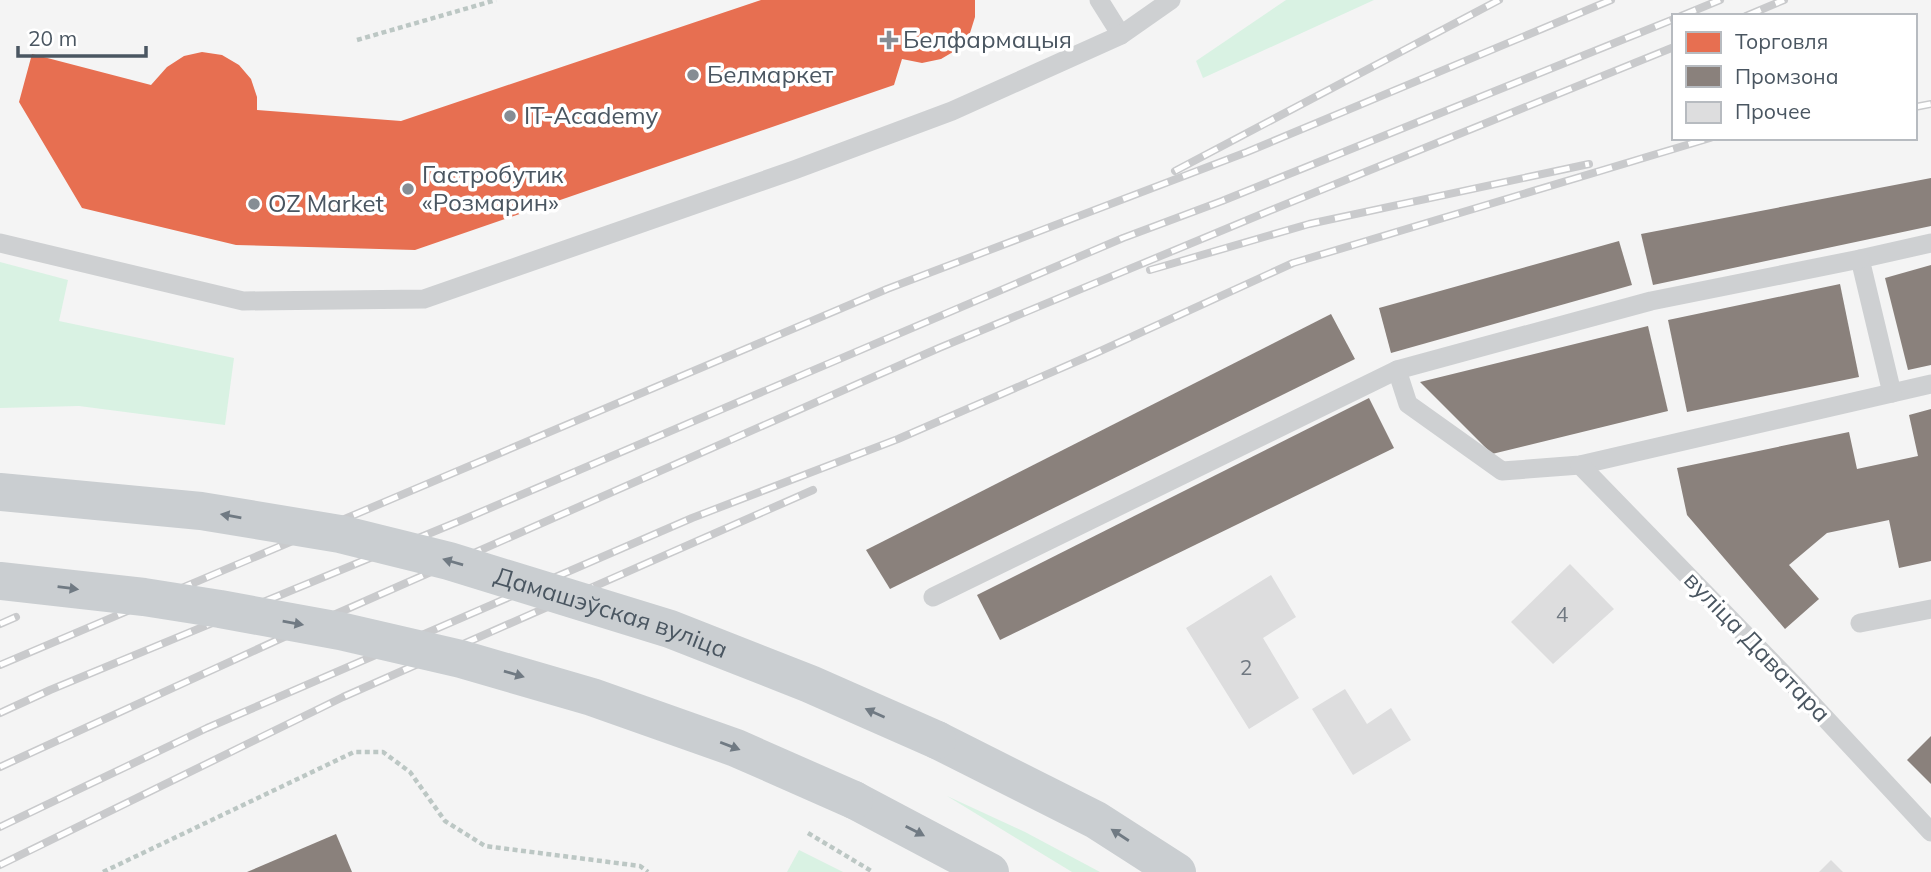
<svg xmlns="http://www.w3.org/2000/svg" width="1931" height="872" viewBox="0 0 1931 872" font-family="Mulish,sans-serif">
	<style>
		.green { fill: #d9f2e3 }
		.shops { fill: #e76f51 }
		.industry { fill: #8a817c }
		.building { fill: #ddddde }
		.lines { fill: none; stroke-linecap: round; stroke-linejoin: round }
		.path { stroke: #bcc7c4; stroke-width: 4.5; stroke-dasharray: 5 3.5; stroke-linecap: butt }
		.lane { stroke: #ced0d2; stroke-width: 19 }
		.primary { stroke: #caced1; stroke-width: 38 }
		.rail-casing { stroke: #c9cacc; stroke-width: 8 }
		.rail { stroke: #fff; stroke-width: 5; stroke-dasharray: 16; stroke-linecap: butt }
		.primary-bridge { stroke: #caced1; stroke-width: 38 }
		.oneway { fill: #707a83 }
		.poi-dot { fill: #868d94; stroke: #fff; stroke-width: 2.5 }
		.labels { text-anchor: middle; stroke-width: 7; stroke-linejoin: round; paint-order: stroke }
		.number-label { font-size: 21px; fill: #707881 }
		.poi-label { font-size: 24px; fill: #4a5661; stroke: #fff; text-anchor: start }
		.street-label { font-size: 24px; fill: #4a5661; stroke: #fff }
	</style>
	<rect width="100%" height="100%" fill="#f4f4f4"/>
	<g class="green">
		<polygon points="1286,0 1374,0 1203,78 1196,61"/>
		<polygon points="0,262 68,280 59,321 234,358 225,425 79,406 0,408"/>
		<polygon points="947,796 1025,832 1100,872 1072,872"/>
		<polygon points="799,850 843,872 787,872"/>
	</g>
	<polygon class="shops" points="761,0 975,0 975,17 970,33 958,49 941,59 922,63 902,59 894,85 415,250 236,245 82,208 19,102 32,54 151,85 167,67 184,56 202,52 222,55 239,65 251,79 257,97 257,110 401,121"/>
	<g class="industry">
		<polygon points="1931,178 1931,226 1653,285 1641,234"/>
		<polygon points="1619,241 1632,285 1391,353 1379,308"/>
		<polygon points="1931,265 1931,365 1908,370 1885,278"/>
		<polygon points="1840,284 1859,377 1687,412 1668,320"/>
		<polygon points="1331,314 1355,359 890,589 866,550"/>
		<polygon points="1648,326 1668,411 1492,454 1420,382"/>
		<polygon points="1369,398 1394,448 1000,640 977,595"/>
		<polygon points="1931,409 1931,561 1899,568 1889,520 1827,533 1789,565 1819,599 1785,629 1687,515 1677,468 1849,432 1857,469 1918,456 1909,415"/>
		<polygon points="1931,736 1931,784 1907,760"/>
		<polygon points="336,834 352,872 247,872"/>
	</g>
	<g class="building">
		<polygon points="1570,564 1614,609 1553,664 1511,622"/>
		<polygon points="1271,575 1296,617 1263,638 1299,698 1249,729 1186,628"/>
		<polygon points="1345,689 1367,724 1391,708 1411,740 1353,775 1312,709"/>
		<polygon points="1831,860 1843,872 1819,872"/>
	</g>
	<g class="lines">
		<g class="path">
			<polyline points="357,40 496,0"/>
			<polyline points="808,833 873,872"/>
			<polyline points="103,872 354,752 383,752 410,772 445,821 485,846 640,866 648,872"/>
		</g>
		<g class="lane">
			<polyline points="1099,0 1121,35"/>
			<polyline points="0,243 243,301 424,299 794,170 952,111 1121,35 1171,0"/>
			<polyline points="1397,370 1408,404 1502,471 1580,465 1931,384"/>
			<polyline points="1892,393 1860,259 1931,243"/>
			<polyline points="1580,465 1799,690 1931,832"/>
			<polyline points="933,597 1397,370 1651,301 1860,259"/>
			<polyline points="1860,623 1931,609"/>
		</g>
		<g class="primary">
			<polyline points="937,740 1096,820 1177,872"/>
			<polyline points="854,800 990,872"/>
		</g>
		<defs>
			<g id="rail">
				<polyline points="1681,16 1720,0"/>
				<polyline points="1746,16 1784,0"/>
				<polyline points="1915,107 1931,104"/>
				<polyline points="1175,171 1499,0"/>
				<polyline points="1150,270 1309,224 1589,164"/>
				<polyline points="0,624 16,617"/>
				<polyline points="0,665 887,289 1247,152 1611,0"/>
				<polyline points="0,713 50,690 462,520 1123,238 1222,201 1674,19"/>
				<polyline points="0,767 295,632 939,348 1269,211 1674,47"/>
				<polyline points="0,827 207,728 692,518 898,439 1096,353 1293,263 1710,138"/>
				<polyline points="0,865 343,697 813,490"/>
			</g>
		</defs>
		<use href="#rail" class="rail-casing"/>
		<use href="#rail" class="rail"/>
		<g class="primary-bridge">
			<path id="s1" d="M0,492L201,511L340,534L449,561L670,629L810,684L937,740"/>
			<polyline points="0,581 144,597 220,609 340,631 461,659 592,697 736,748 854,800"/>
		</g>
	</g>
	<defs><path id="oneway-solid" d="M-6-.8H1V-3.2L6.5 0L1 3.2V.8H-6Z" transform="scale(1.75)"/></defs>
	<g class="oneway">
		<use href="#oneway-solid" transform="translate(231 516) rotate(-170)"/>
		<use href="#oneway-solid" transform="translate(453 562) rotate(-164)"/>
		<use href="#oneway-solid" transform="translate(68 588) rotate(7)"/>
		<use href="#oneway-solid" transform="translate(293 623) rotate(10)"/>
		<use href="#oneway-solid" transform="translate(514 674) rotate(16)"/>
		<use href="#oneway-solid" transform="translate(875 713) rotate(-156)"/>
		<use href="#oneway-solid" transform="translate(730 746) rotate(21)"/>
		<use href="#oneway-solid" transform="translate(915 831) rotate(27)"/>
		<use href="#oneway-solid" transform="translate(1120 835) rotate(-147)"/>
	</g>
	<g class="poi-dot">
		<path d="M885.5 29.5h7v7h7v7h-7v7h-7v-7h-7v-7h7z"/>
		<circle cx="693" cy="75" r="7"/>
		<circle cx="510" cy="116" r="7"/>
		<circle cx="408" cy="189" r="7"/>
		<circle cx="254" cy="204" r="7"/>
	</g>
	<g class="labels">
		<g class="number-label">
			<text x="1562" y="622">4</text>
			<text x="1246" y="675">2</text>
		</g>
		<g class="poi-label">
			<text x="903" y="48">Белфармацыя</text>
			<text x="707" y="83">Белмаркет</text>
			<text x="524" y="124">IT-Academy</text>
			<text x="422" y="183">Гастробутик<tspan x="422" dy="28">«Розмарин»</tspan></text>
			<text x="268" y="212">OZ Market</text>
		</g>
		<g class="street-label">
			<text dy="8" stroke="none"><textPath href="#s1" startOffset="625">Дамашэўская вуліца</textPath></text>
			<text transform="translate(1757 647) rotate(46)" y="8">вуліца Даватара</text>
		</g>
	</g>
	<rect x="1672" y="14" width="245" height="126" fill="#ffffff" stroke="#b7bbc0" stroke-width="2"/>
	<rect x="1686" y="32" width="35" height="21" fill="#e76f51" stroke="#b7bbc0" stroke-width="2"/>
	<text x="1735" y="49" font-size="21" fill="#4a5661">Торговля</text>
	<rect x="1686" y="66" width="35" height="21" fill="#8a817c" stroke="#b7bbc0" stroke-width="2"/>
	<text x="1735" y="84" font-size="21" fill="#4a5661">Промзона</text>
	<rect x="1686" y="102" width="35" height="21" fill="#ddddde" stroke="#b7bbc0" stroke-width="2"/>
	<text x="1735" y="119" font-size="21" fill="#4a5661">Прочее</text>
	<path d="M18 46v10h128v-10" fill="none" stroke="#4a5661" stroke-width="3.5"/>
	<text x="28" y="46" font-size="21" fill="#4a5661" stroke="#ffffff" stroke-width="5" paint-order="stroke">20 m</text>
</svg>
